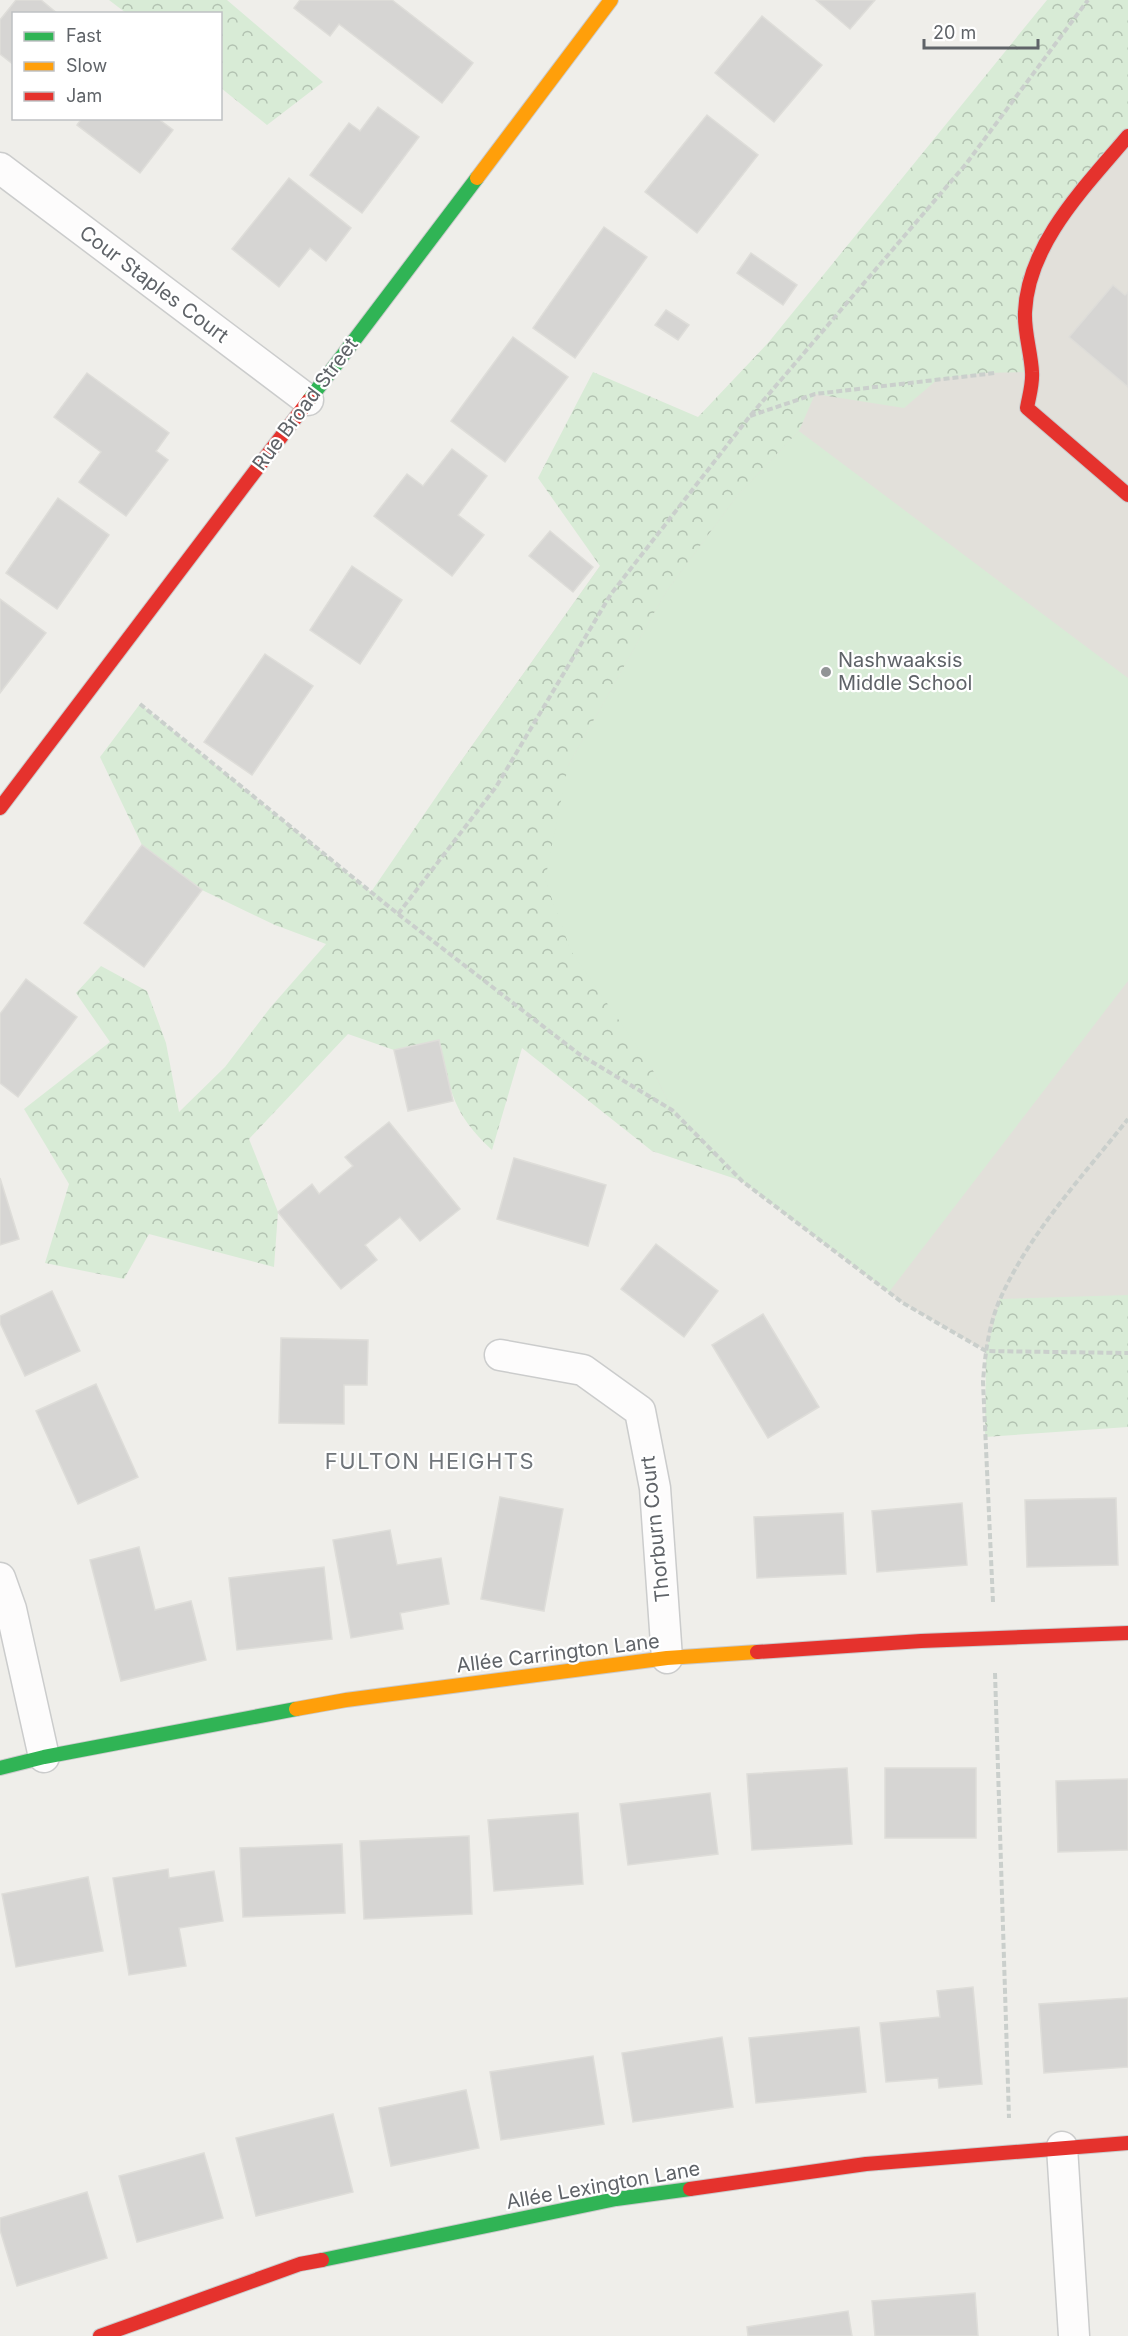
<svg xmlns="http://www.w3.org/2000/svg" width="1128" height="2336" viewBox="0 0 1128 2336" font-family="Inter,sans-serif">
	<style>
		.education { fill: #e2e0da }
		.forest { fill: url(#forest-crowns) }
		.pitch { fill: #d8ebd6 }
		.building { fill: #d6d5d3; stroke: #deddd9; stroke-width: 1.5 }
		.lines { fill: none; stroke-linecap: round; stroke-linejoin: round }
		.street-casing { stroke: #cbcccc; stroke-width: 33 }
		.fast-casing { stroke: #cacacb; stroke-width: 16 }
		.slow-casing { stroke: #cacacb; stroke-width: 16 }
		.jam-casing { stroke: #cacacb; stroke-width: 16 }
		.path { stroke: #cacfcc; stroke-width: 4; stroke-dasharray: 6 3; stroke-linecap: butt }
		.street { stroke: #fdfcfc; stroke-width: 30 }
		.fast { stroke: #30b455; stroke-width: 14 }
		.slow { stroke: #ff9f0a; stroke-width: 14 }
		.jam { stroke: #e5322d; stroke-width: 14 }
		.poi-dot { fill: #919496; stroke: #fff; stroke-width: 2 }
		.labels { text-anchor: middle; stroke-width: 4.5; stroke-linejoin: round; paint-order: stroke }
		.street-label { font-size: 20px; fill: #5f6368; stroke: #fff }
		.poi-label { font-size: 20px; fill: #5f6368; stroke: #fff; text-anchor: start }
		.quarter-label { font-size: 22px; letter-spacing: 1.5px; fill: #70757a; stroke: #fff }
	</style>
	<defs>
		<pattern id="forest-crowns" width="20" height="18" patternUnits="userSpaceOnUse" patternTransform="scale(1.5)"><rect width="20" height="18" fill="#d8ebd6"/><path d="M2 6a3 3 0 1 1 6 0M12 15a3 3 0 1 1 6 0" fill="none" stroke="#b2c2b1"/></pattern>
	</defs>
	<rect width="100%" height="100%" fill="#efeeea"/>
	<polygon class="education" points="1128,0 1128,1353 986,1351 903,1303 742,1181 672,1110 449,778 600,566"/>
	<g class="forest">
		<polygon points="109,0 227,0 323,82 267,125 221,88 220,14 126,13"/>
		<path d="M1047,0H1128V136L1035,263L1032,372L983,373L938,379L904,408L815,394L799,431L737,496L666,592L568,766L652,1068L672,1110L742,1181L652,1151L522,1048L492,1150C452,1113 451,1092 439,1041L394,1050L348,1034L249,1139L278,1212L274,1267L149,1234L124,1279L45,1263L69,1184L24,1109L110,1042L76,993L101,966L147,991L166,1043L179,1112L225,1067L270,1008L326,944L275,925L202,890L142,845L100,757L140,704L371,892L449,778L600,566L538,478L593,372L698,417L768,343Z"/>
		<polygon points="1128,1295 1128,1427 985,1437 986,1351 1000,1299"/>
	</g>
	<polygon class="pitch" points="799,431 1128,678 1128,981 889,1292 742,1181 672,1110 652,1068 571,951 545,880 568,766 666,592 737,496"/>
	<g class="building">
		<polygon points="16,0 41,0 58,14 14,14 14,65 0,54 0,20"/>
		<polygon points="300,0 392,0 473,63 442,103 339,24 330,36 294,8"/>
		<polygon points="816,0 875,0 850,29"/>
		<polygon points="762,16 822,65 774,122 715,73"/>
		<polygon points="378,107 419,137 362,213 310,175 349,123 360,131"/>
		<polygon points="707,115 758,155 697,233 645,192"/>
		<polygon points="82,118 157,118 173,130 140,173 77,125"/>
		<polygon points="289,178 351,228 326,261 310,248 279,287 232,249"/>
		<polygon points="604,227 647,257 575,358 533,328"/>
		<polygon points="751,253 797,285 783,305 737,273"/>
		<polygon points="1113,285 1125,295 1128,292 1128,387 1069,337"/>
		<polygon points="666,310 689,325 678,340 655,325"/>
		<polygon points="513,337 568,377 505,462 451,421"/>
		<polygon points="87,373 169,433 156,451 168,460 126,516 79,482 101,452 54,417"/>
		<polygon points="452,449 487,476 458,515 484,535 452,576 374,516 407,474 423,486"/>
		<polygon points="58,498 109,535 57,609 6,573"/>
		<polygon points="550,531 593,567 573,592 529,556"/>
		<polygon points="352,566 402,600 360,664 310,630"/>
		<polygon points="0,599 46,633 0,693"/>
		<polygon points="265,654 313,686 252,775 204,742"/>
		<polygon points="142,845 202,890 144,967 84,923"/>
		<polygon points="26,979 77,1017 18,1097 0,1083 0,1014"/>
		<polygon points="439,1040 453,1101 408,1111 394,1050"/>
		<polygon points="389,1122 460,1209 420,1241 400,1217 365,1245 377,1260 341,1289 278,1212 312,1184 319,1194 353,1166 345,1157"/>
		<polygon points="514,1158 606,1185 588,1246 497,1219"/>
		<polygon points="0,1178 19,1239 0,1245"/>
		<polygon points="656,1244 718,1291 684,1337 621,1289"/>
		<polygon points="52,1291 80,1351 25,1376 0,1323 0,1316"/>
		<polygon points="763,1314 819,1407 768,1438 712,1345"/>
		<polygon points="281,1338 368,1340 367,1385 344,1385 344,1424 279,1423"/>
		<polygon points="96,1384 138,1477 78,1504 36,1411"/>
		<polygon points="500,1497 563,1509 544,1611 481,1599"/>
		<polygon points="1116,1498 1118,1565 1027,1567 1025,1500"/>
		<polygon points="962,1503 967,1565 877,1572 872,1511"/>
		<polygon points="843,1513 846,1574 757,1578 754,1517"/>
		<polygon points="390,1530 397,1565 441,1558 449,1604 400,1613 403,1629 351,1638 333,1540"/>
		<polygon points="139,1547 155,1610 191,1601 206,1660 121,1681 90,1560"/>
		<polygon points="324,1567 332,1639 237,1650 229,1578"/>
		<polygon points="847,1768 852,1844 752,1850 747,1774"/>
		<rect x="885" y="1768" width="91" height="70"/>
		<polygon points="1128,1779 1128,1850 1058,1852 1056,1781"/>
		<polygon points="710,1793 718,1854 628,1865 620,1804"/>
		<polygon points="578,1813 583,1884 494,1891 488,1820"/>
		<polygon points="469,1836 472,1914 364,1919 360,1841"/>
		<polygon points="342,1844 345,1913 243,1917 240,1848"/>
		<polygon points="168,1869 169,1878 214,1871 223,1921 179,1928 186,1966 129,1975 113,1878"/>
		<polygon points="88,1877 103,1951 16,1967 2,1894"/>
		<polygon points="973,1987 982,2084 939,2088 938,2078 886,2082 880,2023 940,2017 937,1991"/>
		<polygon points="1128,1998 1128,2067 1044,2073 1039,2004"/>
		<polygon points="859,2027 866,2092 756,2103 749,2038"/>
		<polygon points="722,2037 733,2107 633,2122 622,2053"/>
		<polygon points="593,2056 604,2124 501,2140 490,2072"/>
		<polygon points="466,2090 479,2148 391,2166 379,2108"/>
		<polygon points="333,2114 353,2192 256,2216 236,2138"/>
		<polygon points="204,2153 223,2218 137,2242 119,2176"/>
		<polygon points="87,2192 107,2258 17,2286 0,2230 0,2218"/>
		<polygon points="975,2293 978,2336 875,2336 872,2301"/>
		<polygon points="848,2311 852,2336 748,2336 747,2327"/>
	</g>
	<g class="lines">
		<defs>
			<g id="street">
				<polyline points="0,168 308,400"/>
				<polyline points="500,1355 583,1370 640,1411 655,1488 667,1658"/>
				<polyline points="0,1578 11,1609 44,1757"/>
				<polyline points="1062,2147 1074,2336"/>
			</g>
			<g id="fast">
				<polyline points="309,400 477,178"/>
				<polyline points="0,1768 44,1757 296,1709"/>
				<polyline points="322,2260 616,2199 690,2189"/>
			</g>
			<g id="slow">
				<polyline points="477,178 611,0"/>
				<polyline points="296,1709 346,1700 667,1658 757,1652"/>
			</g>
			<g id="jam">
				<path d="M1128,136C1086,186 1028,243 1025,312C1024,332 1031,352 1032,372C1033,384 1029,396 1027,408L1128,495"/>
				<polyline points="0,808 309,400"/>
				<polyline points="757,1652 921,1641 1128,1633"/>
				<polyline points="690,2189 866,2164 1128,2143"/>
				<polyline points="100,2336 300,2264 322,2260"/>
			</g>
		</defs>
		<use href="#street" class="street-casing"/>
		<use href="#fast" class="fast-casing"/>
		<use href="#slow" class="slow-casing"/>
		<use href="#jam" class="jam-casing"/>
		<g class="path">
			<polyline points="750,416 815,394 995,373"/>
			<polyline points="140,704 398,914 579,1054 672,1110 742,1181 903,1303 986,1351 1128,1353"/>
			<polyline points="398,914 496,787 611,594 750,416 966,164 1088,0"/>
			<path d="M993,1602L983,1382C985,1354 989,1323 1001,1297C1031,1231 1083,1176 1128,1119"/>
			<polyline points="995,1673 1009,2118"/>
		</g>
		<use href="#street" class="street"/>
		<use href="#fast" class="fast"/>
		<use href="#slow" class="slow"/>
		<use href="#jam" class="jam"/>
	</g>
	<circle class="poi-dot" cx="826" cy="672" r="6"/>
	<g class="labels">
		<g class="street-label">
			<text transform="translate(154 284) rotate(37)" y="7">Cour Staples Court</text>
			<text transform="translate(305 404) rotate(-53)" y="7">Rue Broad Street</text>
			<text transform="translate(655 1529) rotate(-96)" y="7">Thorburn Court</text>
			<text transform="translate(558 1653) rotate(-7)" y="7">Allée Carrington Lane</text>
			<text transform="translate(603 2185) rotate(-10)" y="7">Allée Lexington Lane</text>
		</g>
		<g class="poi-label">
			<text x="838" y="667">Nashwaaksis<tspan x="838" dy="23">Middle School</tspan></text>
		</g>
		<g class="quarter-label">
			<text x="430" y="1469">FULTON HEIGHTS</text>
		</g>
	</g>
	<rect x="12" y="12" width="210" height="108" fill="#ffffff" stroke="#bfc1c3" stroke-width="1.5"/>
	<rect x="24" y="32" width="30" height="9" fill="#30b455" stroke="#bfc1c3" stroke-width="1.5"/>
	<text x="66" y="42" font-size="18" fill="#5f6368">Fast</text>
	<rect x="24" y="62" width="30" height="9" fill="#ff9f0a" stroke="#bfc1c3" stroke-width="1.5"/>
	<text x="66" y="72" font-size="18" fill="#5f6368">Slow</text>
	<rect x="24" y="92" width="30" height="9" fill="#e5322d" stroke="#bfc1c3" stroke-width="1.5"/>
	<text x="66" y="102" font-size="18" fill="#5f6368">Jam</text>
	<path d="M924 39v9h114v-9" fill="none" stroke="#5f6368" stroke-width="3"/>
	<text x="933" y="39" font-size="18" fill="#5f6368" stroke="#ffffff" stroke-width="4.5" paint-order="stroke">20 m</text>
</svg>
